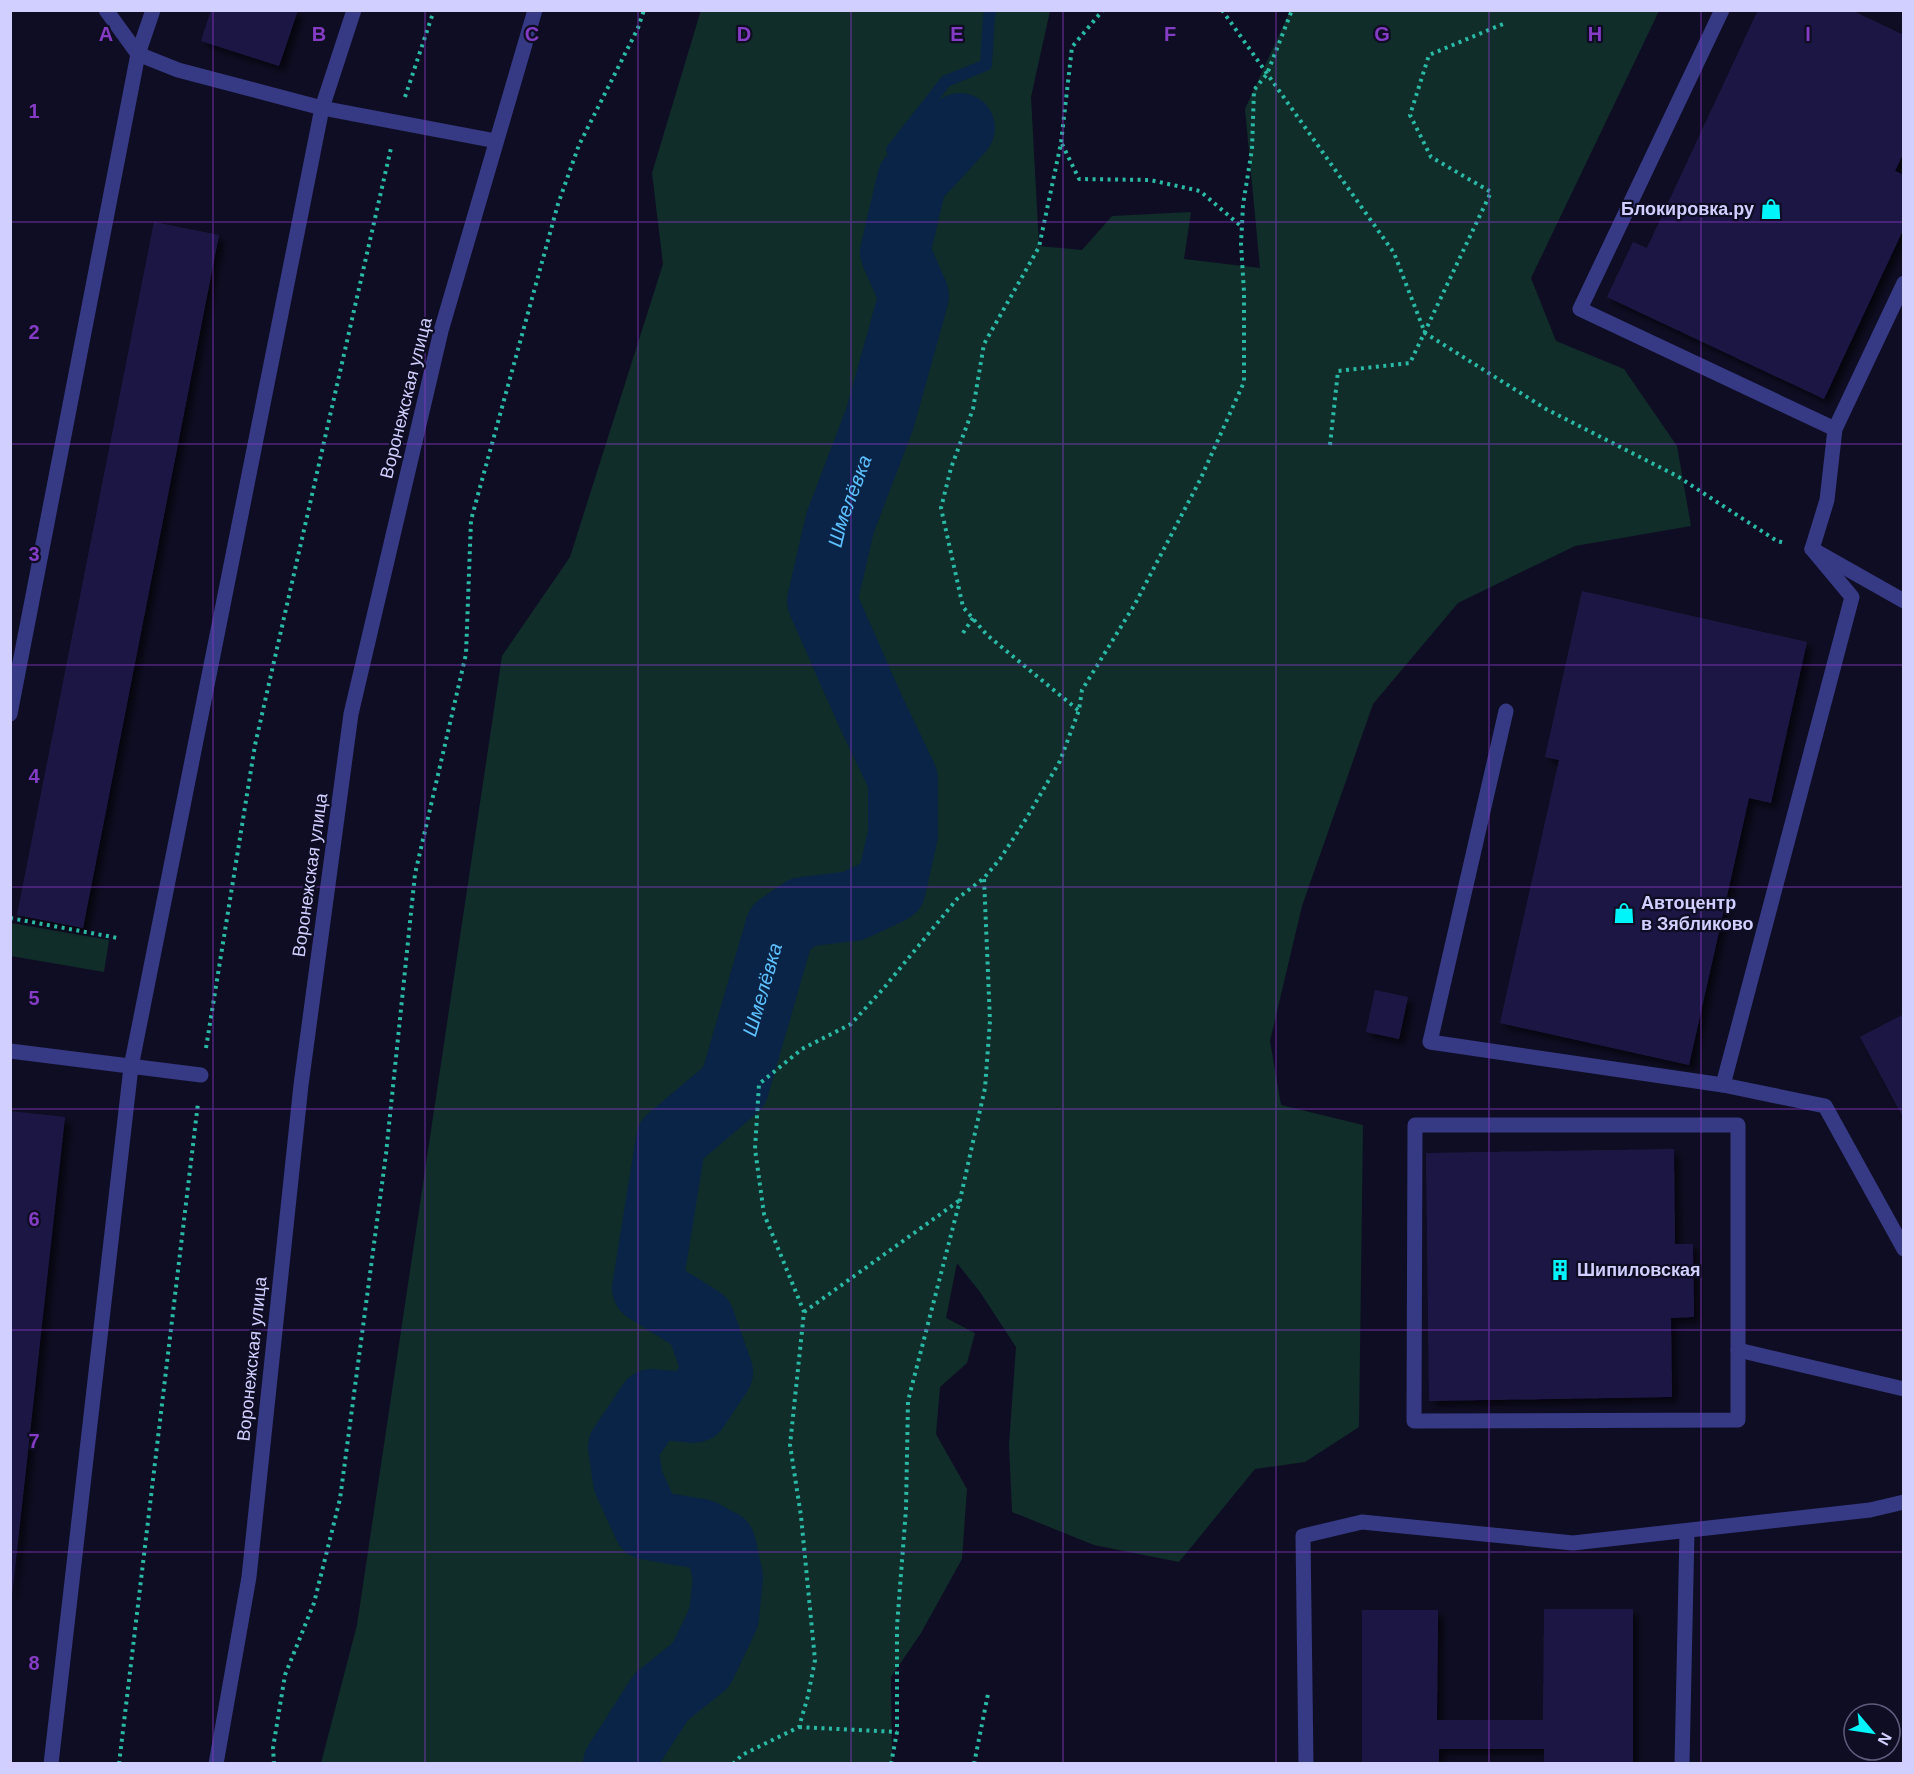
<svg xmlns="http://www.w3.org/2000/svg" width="1914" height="1774" viewBox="0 0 1914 1774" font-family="Arial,sans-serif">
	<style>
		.green { fill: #102d2a }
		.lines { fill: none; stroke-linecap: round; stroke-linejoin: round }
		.stream { stroke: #092446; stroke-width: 12 }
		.river { stroke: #092446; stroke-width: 70 }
		.building { fill: #1e1845; filter: url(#shadow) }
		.path { stroke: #29b9a5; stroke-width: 4; stroke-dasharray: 3 4.5; stroke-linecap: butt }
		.service { stroke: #363984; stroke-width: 15 }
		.tertiary { stroke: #363984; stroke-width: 15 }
		.grid { fill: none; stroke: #843cc5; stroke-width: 1.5; stroke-opacity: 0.55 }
		.labels { text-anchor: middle; stroke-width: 4.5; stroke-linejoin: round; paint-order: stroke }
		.poi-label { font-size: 18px; font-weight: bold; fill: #d1cfff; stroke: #0f0d23; text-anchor: start }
		.street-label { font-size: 18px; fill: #d1cfff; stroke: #0f0d23 }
		.water-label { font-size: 20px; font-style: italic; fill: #5dc1ff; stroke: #0f0d23 }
		.grid-label { font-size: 20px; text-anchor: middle; font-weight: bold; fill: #843cc5; stroke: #0f0d23; stroke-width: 4.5; stroke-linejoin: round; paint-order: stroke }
	</style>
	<defs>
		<filter id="shadow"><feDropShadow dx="5.5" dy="5.5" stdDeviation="3" flood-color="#0009"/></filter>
	</defs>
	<rect width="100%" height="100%" fill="#0f0d23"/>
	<g class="green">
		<polygon points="701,10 1050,11 1031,97 1039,246 1082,250 1112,216 1191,212 1184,259 1260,268 1245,109 1290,11 1659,11 1531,278 1556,341 1624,369 1677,446 1691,526 1575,546 1458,603 1373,704 1302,906 1270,1041 1281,1105 1363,1125 1359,1427 1305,1462 1255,1469 1179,1562 1094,1545 1012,1512 1009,1444 1016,1347 980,1292 957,1263 946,1318 975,1333 967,1363 940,1387 936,1434 967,1489 962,1559 921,1633 891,1677 892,1763 321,1763 357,1625 502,656 570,557 663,264 652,173"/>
		<polygon points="11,923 109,940 104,972 11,956"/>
	</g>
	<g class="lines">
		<polyline class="stream" points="912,180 892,150 946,81 986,65 989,16 991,10"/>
		<path class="river" id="s1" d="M618,1764L661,1697L701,1665L724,1617L728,1577L721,1545L701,1534L648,1525L628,1481L623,1447L652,1404L694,1408L718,1372L700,1321L647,1288L671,1140L734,1087L780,928L803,912L853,906L891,888L903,834V779L870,710L822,601L840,523L880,418L914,296L895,252L912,180L960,128"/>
	</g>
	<g class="building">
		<polygon points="211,10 298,10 279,66 201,41"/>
		<polygon points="1758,10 1851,10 1904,35 1904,152 1895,171 1904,175 1904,228 1824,399 1607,297 1633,242 1647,248"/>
		<polygon points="154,222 219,235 83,928 17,915"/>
		<polygon points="1582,591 1807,642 1771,803 1749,798 1689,1065 1500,1023 1559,760 1545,757"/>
		<polygon points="1375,990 1408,997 1399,1039 1366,1032"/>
		<polygon points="1904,1014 1904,1119 1860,1037"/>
		<polygon points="10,1111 65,1117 12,1595 10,1595"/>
		<polygon points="1674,1149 1675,1244 1693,1244 1694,1317 1671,1318 1672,1397 1429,1401 1426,1153"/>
		<polygon points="1544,1609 1633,1609 1633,1764 1544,1764 1544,1749 1439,1749 1439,1764 1362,1764 1362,1610 1438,1610 1437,1720 1543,1720"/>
	</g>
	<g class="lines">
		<g class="path">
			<polyline points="1222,10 1394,253 1425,333 1546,409 1677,476 1777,541 1785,543"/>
			<polyline points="405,97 434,10"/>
			<polyline points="1062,144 1079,179 1150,180 1200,191 1242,227"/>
			<polyline points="1330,445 1338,371 1410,363 1491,192 1431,157 1410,115 1429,55 1503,24"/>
			<polyline points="963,633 973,618"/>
			<polyline points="1078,710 987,635 963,607 941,508 951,468 973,409 984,344 1039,247 1061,143 1072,47 1103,10"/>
			<polyline points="10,918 118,938"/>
			<polyline points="206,1048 255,745 391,148"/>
			<polyline points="804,1312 960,1200"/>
			<polyline points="799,1727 897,1732"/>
			<polyline points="119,1764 198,1103"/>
			<polyline points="274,1764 273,1748 285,1675 314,1603 340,1499 386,1154 415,874 466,654 471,520 558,204 579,145 638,28 644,10"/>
			<polyline points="733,1764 742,1755 799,1727 808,1696 815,1660 801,1516 790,1445 804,1312 764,1214 755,1149 759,1084 802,1049 851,1024 883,989 957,899 984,878 1000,859 1026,819 1060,761 1079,710 1082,690 1135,604 1200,480 1244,382 1244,292 1241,244 1243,205 1252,149 1254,90 1267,74 1292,10"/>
			<polyline points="891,1764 897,1732 897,1626 906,1509 908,1401 960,1200 985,1088 990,1021 984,878"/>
			<polyline points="974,1764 988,1694"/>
		</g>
		<g class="service">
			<polyline points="106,10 138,54 178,70 322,108 496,141"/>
			<polyline points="1722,10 1580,309 1835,429"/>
			<polyline points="1904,283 1835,429 1827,500 1812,549 1904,601"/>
			<polyline points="1812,549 1852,597 1723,1085 1825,1106 1904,1249"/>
			<polyline points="1506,711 1430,1042 1723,1085"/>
			<polyline points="10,714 138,54 153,10"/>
			<polyline points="10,1051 201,1075"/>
			<polygon points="1415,1125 1738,1125 1738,1420 1414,1421"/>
			<polyline points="1738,1350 1904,1389"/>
			<polyline points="51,1764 131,1067 322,108 354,10"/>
			<polyline points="1306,1764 1303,1536 1362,1522 1573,1543 1870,1510 1904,1502"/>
			<polyline points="1682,1764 1687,1531"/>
		</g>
		<polyline class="tertiary" points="216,1764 249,1577 301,1085 351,714 441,331 535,10"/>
	</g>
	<path class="grid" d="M213,10V1764M425,10V1764M638,10V1764M851,10V1764M1063,10V1764M1276,10V1764M1489,10V1764M1701,10V1764M10,222H1904M10,444H1904M10,665H1904M10,887H1904M10,1109H1904M10,1330H1904M10,1552H1904"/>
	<defs>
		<symbol id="shop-bare" viewBox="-9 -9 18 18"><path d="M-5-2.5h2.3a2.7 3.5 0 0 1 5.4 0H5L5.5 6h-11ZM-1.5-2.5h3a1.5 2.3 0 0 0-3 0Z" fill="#00f5fa" stroke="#0f0d23" stroke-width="2.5" paint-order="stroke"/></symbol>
		<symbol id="building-bare" viewBox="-9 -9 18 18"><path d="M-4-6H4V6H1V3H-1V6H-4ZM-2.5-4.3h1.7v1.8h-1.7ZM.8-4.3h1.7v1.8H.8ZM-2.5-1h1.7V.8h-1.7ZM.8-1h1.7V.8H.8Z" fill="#00f5fa" stroke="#0f0d23" stroke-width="2.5" paint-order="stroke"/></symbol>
	</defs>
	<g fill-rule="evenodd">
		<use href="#shop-bare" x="1756" y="194" width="30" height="30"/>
		<use href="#shop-bare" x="1609" y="898" width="30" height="30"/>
		<use href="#building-bare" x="1545" y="1255" width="30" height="30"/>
	</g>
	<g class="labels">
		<g class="poi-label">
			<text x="1754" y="215" text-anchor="end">Блокировка.ру</text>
			<text x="1641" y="909">Автоцентр<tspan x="1641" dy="21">в Зябликово</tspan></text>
			<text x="1577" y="1276">Шипиловская</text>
		</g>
		<g class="street-label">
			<text transform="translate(406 398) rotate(-76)" y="6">Воронежская улица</text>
			<text transform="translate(310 875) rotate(-82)" y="6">Воронежская улица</text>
			<text transform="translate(252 1359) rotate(-84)" y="6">Воронежская улица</text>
		</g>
		<g class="water-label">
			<text dy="7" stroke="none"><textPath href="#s1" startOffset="1598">Шмелёвка</textPath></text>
			<text dy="7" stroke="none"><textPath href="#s1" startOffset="1004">Шмелёвка</textPath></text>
		</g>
	</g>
	<g class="grid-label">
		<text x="106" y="41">A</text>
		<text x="319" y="41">B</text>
		<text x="532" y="41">C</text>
		<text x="744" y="41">D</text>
		<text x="957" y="41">E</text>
		<text x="1170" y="41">F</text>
		<text x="1382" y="41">G</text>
		<text x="1595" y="41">H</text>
		<text x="1808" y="41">I</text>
		<text x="34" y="118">1</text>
		<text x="34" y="339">2</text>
		<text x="34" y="561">3</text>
		<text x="34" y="783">4</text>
		<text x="34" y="1005">5</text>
		<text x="34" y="1226">6</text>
		<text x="34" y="1448">7</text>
		<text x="34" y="1670">8</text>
	</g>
	<rect width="1914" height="1774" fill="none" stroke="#d1cfff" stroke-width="24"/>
	<g transform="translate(1872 1732) rotate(119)"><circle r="28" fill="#0f0d23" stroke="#5d5b7b" stroke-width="1.5"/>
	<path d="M0-4.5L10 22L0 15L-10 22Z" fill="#00f5fa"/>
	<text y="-9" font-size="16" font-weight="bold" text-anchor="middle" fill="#d1cfff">N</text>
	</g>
</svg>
